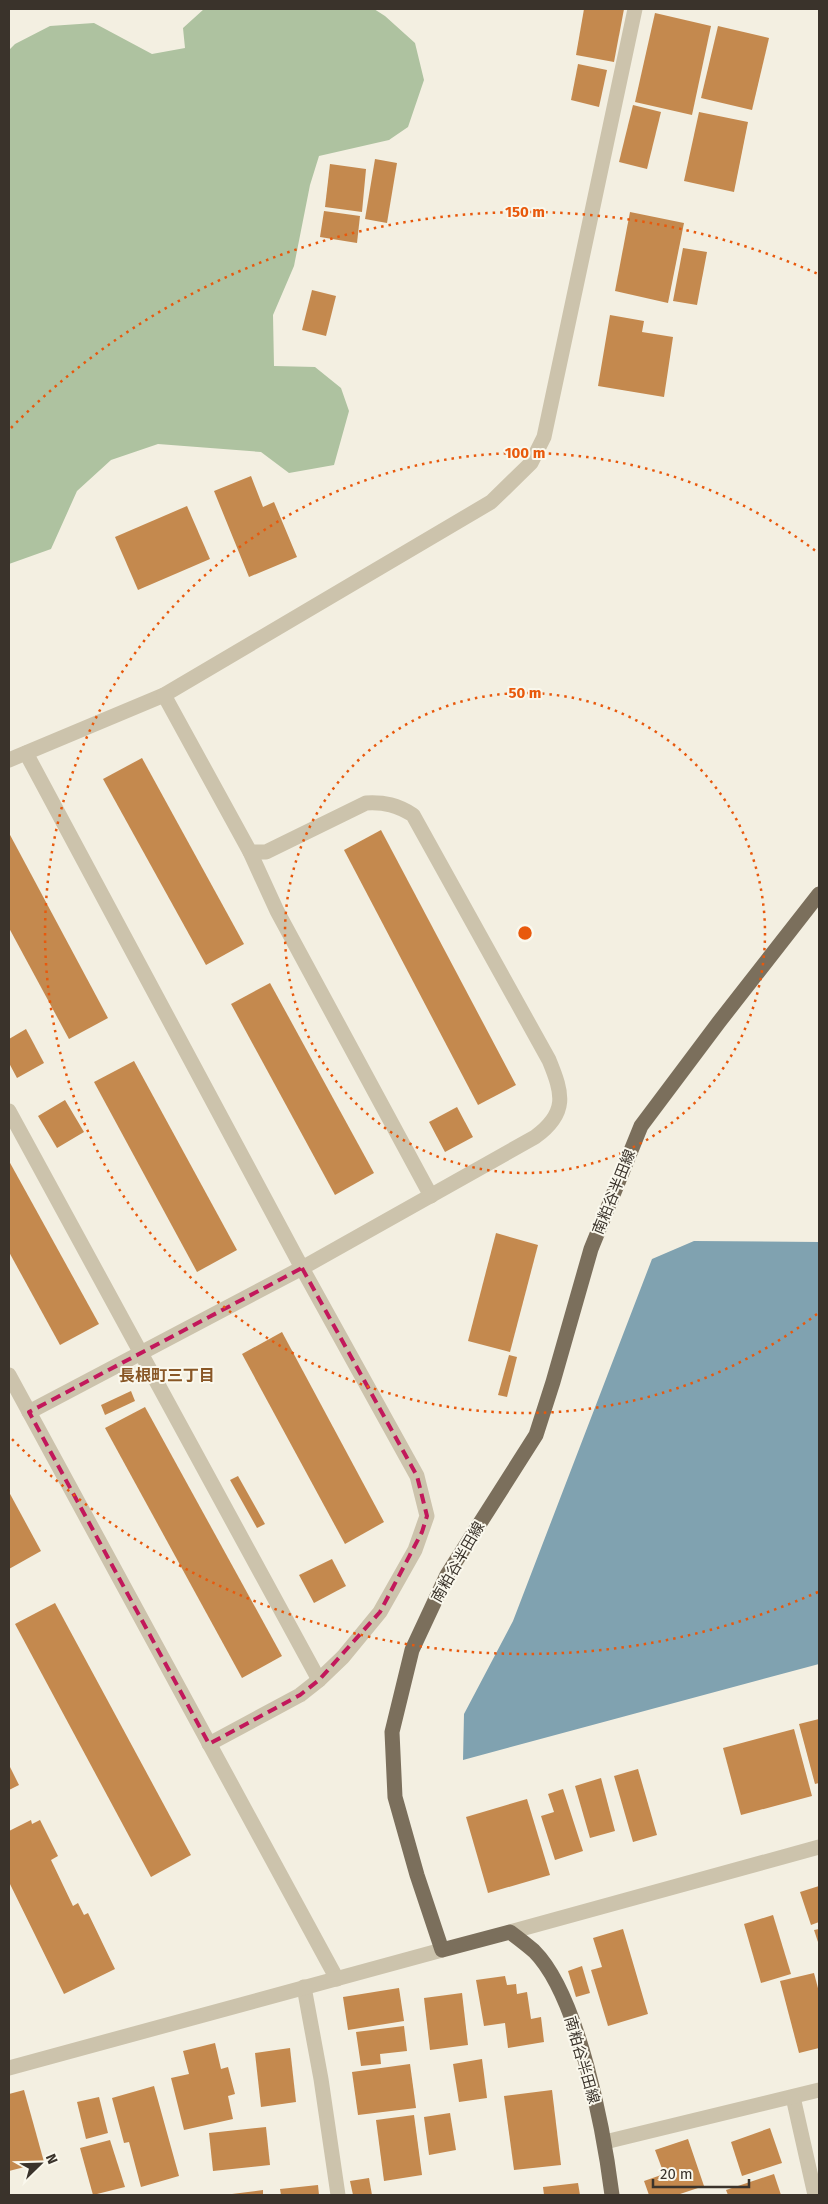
<svg xmlns="http://www.w3.org/2000/svg" width="828" height="2204" viewBox="0 0 828 2204" font-family="'Fira Sans','Noto Sans JP',sans-serif">
	<style>
		.green { fill: #aec2a0 }
		.water { fill: #80a2b0 }
		.building { fill: #c4894e }
		.lines { fill: none; stroke-linecap: round; stroke-linejoin: round }
		.minor { stroke: #ccc3ac; stroke-width: 15 }
		.major { stroke: #7b6f5c; stroke-width: 15 }
		.marked { fill: none; stroke: #c2185b; stroke-width: 4; stroke-dasharray: 10 6; stroke-linejoin: round }
		.ring { fill: none; stroke: #e8590c; stroke-width: 2.5; stroke-dasharray: 2.5 5 }
		.labels { text-anchor: middle; stroke-width: 4; stroke-linejoin: round; paint-order: stroke }
		.street-label { font-size: 15px; fill: #3a332b; stroke: #faf8ed }
		.neighbourhood-label { font-size: 16px; font-weight: bold; fill: #885625; stroke: #faf8ed }
		.centre { fill: #e8590c; stroke: #faf8ed; stroke-width: 2.5 }
		.ring-label { font-size: 15px; text-anchor: middle; font-weight: bold; fill: #e8590c; stroke: #faf8ed; stroke-width: 4; stroke-linejoin: round; paint-order: stroke }
	</style>
	<rect width="100%" height="100%" fill="#f3efe1"/>
	<polygon class="green" points="204,9 374,9 385,16 415,43 424,80 408,127 389,140 319,156 310,185 294,266 273,315 274,366 315,367 341,388 349,411 334,465 289,473 261,452 158,444 111,460 77,491 51,549 9,564 9,50 15,44 50,26 94,23 152,54 185,48 183,28"/>
	<polygon class="water" points="694,1241 819,1242 819,1664 463,1760 464,1714 513,1621 652,1259"/>
	<g class="building">
		<polygon points="584,9 624,9 614,62 576,55"/>
		<polygon points="655,13 711,26 692,115 635,102"/>
		<polygon points="718,26 769,38 752,110 701,98"/>
		<polygon points="578,64 607,70 599,107 571,100"/>
		<polygon points="633,105 661,112 647,169 619,162"/>
		<polygon points="699,112 748,122 734,192 684,181"/>
		<polygon points="375,159 397,163 387,223 365,219"/>
		<polygon points="330,164 366,169 362,212 325,207"/>
		<polygon points="324,211 360,216 357,243 320,237"/>
		<polygon points="630,212 684,223 668,303 615,291"/>
		<polygon points="683,248 707,252 697,305 673,301"/>
		<polygon points="312,290 336,296 326,336 302,330"/>
		<polygon points="610,315 644,321 642,332 673,337 664,397 598,386"/>
		<polygon points="251,476 263,507 274,502 297,557 249,577 214,491"/>
		<polygon points="187,506 210,559 138,590 115,537"/>
		<polygon points="142,758 244,944 206,965 103,779"/>
		<polygon points="381,830 516,1085 478,1105 344,850"/>
		<polygon points="9,833 108,1018 69,1039 9,928"/>
		<polygon points="270,983 374,1173 335,1195 231,1004"/>
		<polygon points="26,1029 44,1063 17,1078 9,1063 9,1039"/>
		<polygon points="134,1061 237,1250 197,1272 94,1082"/>
		<polygon points="65,1100 84,1132 57,1148 38,1116"/>
		<polygon points="457,1107 473,1137 445,1152 429,1122"/>
		<polygon points="9,1161 99,1324 60,1345 9,1252"/>
		<polygon points="496,1233 538,1245 510,1352 468,1341"/>
		<polygon points="282,1332 384,1522 345,1544 242,1354"/>
		<polygon points="509,1355 517,1357 507,1397 498,1395"/>
		<polygon points="131,1391 135,1401 105,1415 101,1405"/>
		<polygon points="145,1407 282,1656 242,1678 105,1428"/>
		<polygon points="238,1476 265,1524 257,1528 230,1480"/>
		<polygon points="9,1492 41,1551 9,1569"/>
		<polygon points="332,1559 346,1586 314,1603 299,1575"/>
		<polygon points="55,1603 191,1855 151,1877 15,1624"/>
		<polygon points="819,1719 819,1783 815,1784 799,1724"/>
		<polygon points="794,1729 812,1796 741,1815 723,1748"/>
		<polygon points="9,1765 19,1785 9,1790"/>
		<polygon points="638,1769 657,1835 633,1842 614,1776"/>
		<polygon points="601,1778 615,1831 590,1838 575,1786"/>
		<polygon points="563,1789 583,1851 555,1860 541,1816 554,1812 548,1794"/>
		<polygon points="527,1799 550,1875 488,1893 466,1817"/>
		<polygon points="31,1820 32,1824 40,1820 58,1856 51,1860 73,1906 78,1903 84,1915 88,1913 115,1969 64,1994 9,1882 9,1831"/>
		<polygon points="819,1886 819,1922 811,1925 800,1892"/>
		<polygon points="773,1915 791,1974 761,1983 744,1924"/>
		<polygon points="623,1929 648,2014 608,2026 591,1970 602,1967 593,1938"/>
		<polygon points="819,1929 819,1945 814,1930"/>
		<polygon points="582,1966 590,1993 576,1997 568,1971"/>
		<polygon points="814,1973 819,1992 819,2048 799,2053 780,1981"/>
		<polygon points="505,1976 507,1985 516,1984 517,1994 527,1992 531,2019 541,2017 544,2042 508,2048 505,2023 484,2026 476,1980"/>
		<polygon points="399,1988 404,2021 348,2030 343,1997"/>
		<polygon points="462,1993 468,2045 430,2050 424,1998"/>
		<polygon points="404,2026 407,2051 380,2054 381,2064 361,2066 356,2032"/>
		<polygon points="215,2043 221,2069 228,2067 235,2094 228,2096 233,2119 184,2130 171,2078 189,2074 183,2051"/>
		<polygon points="290,2048 296,2102 261,2107 255,2053"/>
		<polygon points="482,2059 487,2098 459,2102 453,2064"/>
		<polygon points="410,2064 416,2108 358,2115 352,2072"/>
		<polygon points="154,2086 179,2176 141,2187 129,2142 124,2143 112,2098"/>
		<polygon points="24,2090 44,2162 9,2171 9,2094"/>
		<polygon points="552,2090 561,2165 514,2170 504,2096"/>
		<polygon points="99,2097 108,2133 86,2139 77,2102"/>
		<polygon points="450,2113 456,2150 429,2155 424,2117"/>
		<polygon points="414,2115 422,2175 384,2181 376,2120"/>
		<polygon points="266,2127 270,2165 213,2171 209,2133"/>
		<polygon points="770,2128 782,2163 742,2176 731,2142"/>
		<polygon points="688,2139 704,2186 677,2195 649,2195 644,2181 664,2174 655,2150"/>
		<polygon points="110,2140 125,2187 93,2195 80,2148"/>
		<polygon points="774,2174 781,2195 728,2195 726,2190"/>
		<polygon points="369,2178 372,2195 353,2195 350,2181"/>
		<polygon points="578,2183 580,2195 544,2195 543,2187"/>
		<polygon points="318,2185 319,2195 281,2195 280,2189"/>
		<polygon points="263,2190 263,2195 232,2195 232,2194"/>
	</g>
	<g class="lines">
		<g class="minor">
			<polyline points="26,753 302,1268 417,1476 427,1516 415,1550 380,1612 343,1657 319,1680 300,1695 209,1744"/>
			<polyline points="9,760 164,695 491,502 531,463 544,437 635,9"/>
			<polyline points="250,852 277,911 431,1196"/>
			<polyline points="9,1111 319,1680"/>
			<polyline points="9,1375 337,1979"/>
			<path d="M29,1412L302,1268L535,1137C568,1113 563,1094 549,1060L413,815C397,805 385,802 366,803L266,852H250L164,695"/>
			<polyline points="510,1932 819,1847"/>
			<polyline points="304,1987 321,2079 338,2195"/>
			<polyline points="9,2068 442,1950"/>
			<polyline points="793,2097 815,2195"/>
			<polyline points="605,2142 819,2090"/>
		</g>
		<path class="major" d="M612,2195C604,2132 579,1996 534,1951C526,1944 518,1938 510,1932L442,1950L417,1875L395,1797L392,1732L412,1650L447,1575L536,1435L553,1382L591,1249L641,1126L719,1022L819,894"/>
	</g>
	<path class="marked" d="M302,1268L417,1476L427,1516L422,1532L380,1612L319,1680L300,1695L209,1744L29,1412Z"/>
	<g class="ring">
		<circle cx="525" cy="933" r="240"/>
		<path d="M817 1314A480 480 0 1 1 817 552"/>
		<path d="M818 1592A721 721 0 0 1 11 1438M11 428A721 721 0 0 1 818 274"/>
	</g>
	<g class="labels">
		<g class="street-label">
			<text transform="translate(614 1192) rotate(-68)" y="5">南粕谷半田線</text>
			<text transform="translate(458 1562) rotate(-60)" y="5">南粕谷半田線</text>
			<text transform="translate(582 2060) rotate(74)" y="5">南粕谷半田線</text>
		</g>
		<g class="neighbourhood-label">
			<text x="167" y="1381">長根町三丁目</text>
		</g>
	</g>
	<circle cx="525" cy="933" r="8" class="centre"/>
	<g class="ring-label">
		<text x="525" y="217">150 m</text>
		<text x="525" y="458">100 m</text>
		<text x="525" y="698">50 m</text>
	</g>
	<rect width="828" height="2204" fill="none" stroke="#3a332b" stroke-width="20"/>
	<g transform="translate(40 2164) rotate(67)" stroke="#faf8ed" stroke-width="4" paint-order="stroke">
	<path d="M0-4L9 19L0 12L-9 19Z" fill="#3a332b"/>
	<text y="-8" font-size="14" font-weight="bold" text-anchor="middle" fill="#3a332b">N</text>
	</g>
	<path d="M653 2179v8h96v-8" fill="none" stroke="#3a332b" stroke-width="2.5"/>
	<text x="660" y="2179" font-size="15" fill="#3a332b" stroke="#faf8ed" stroke-width="4" paint-order="stroke">20 m</text>
</svg>
